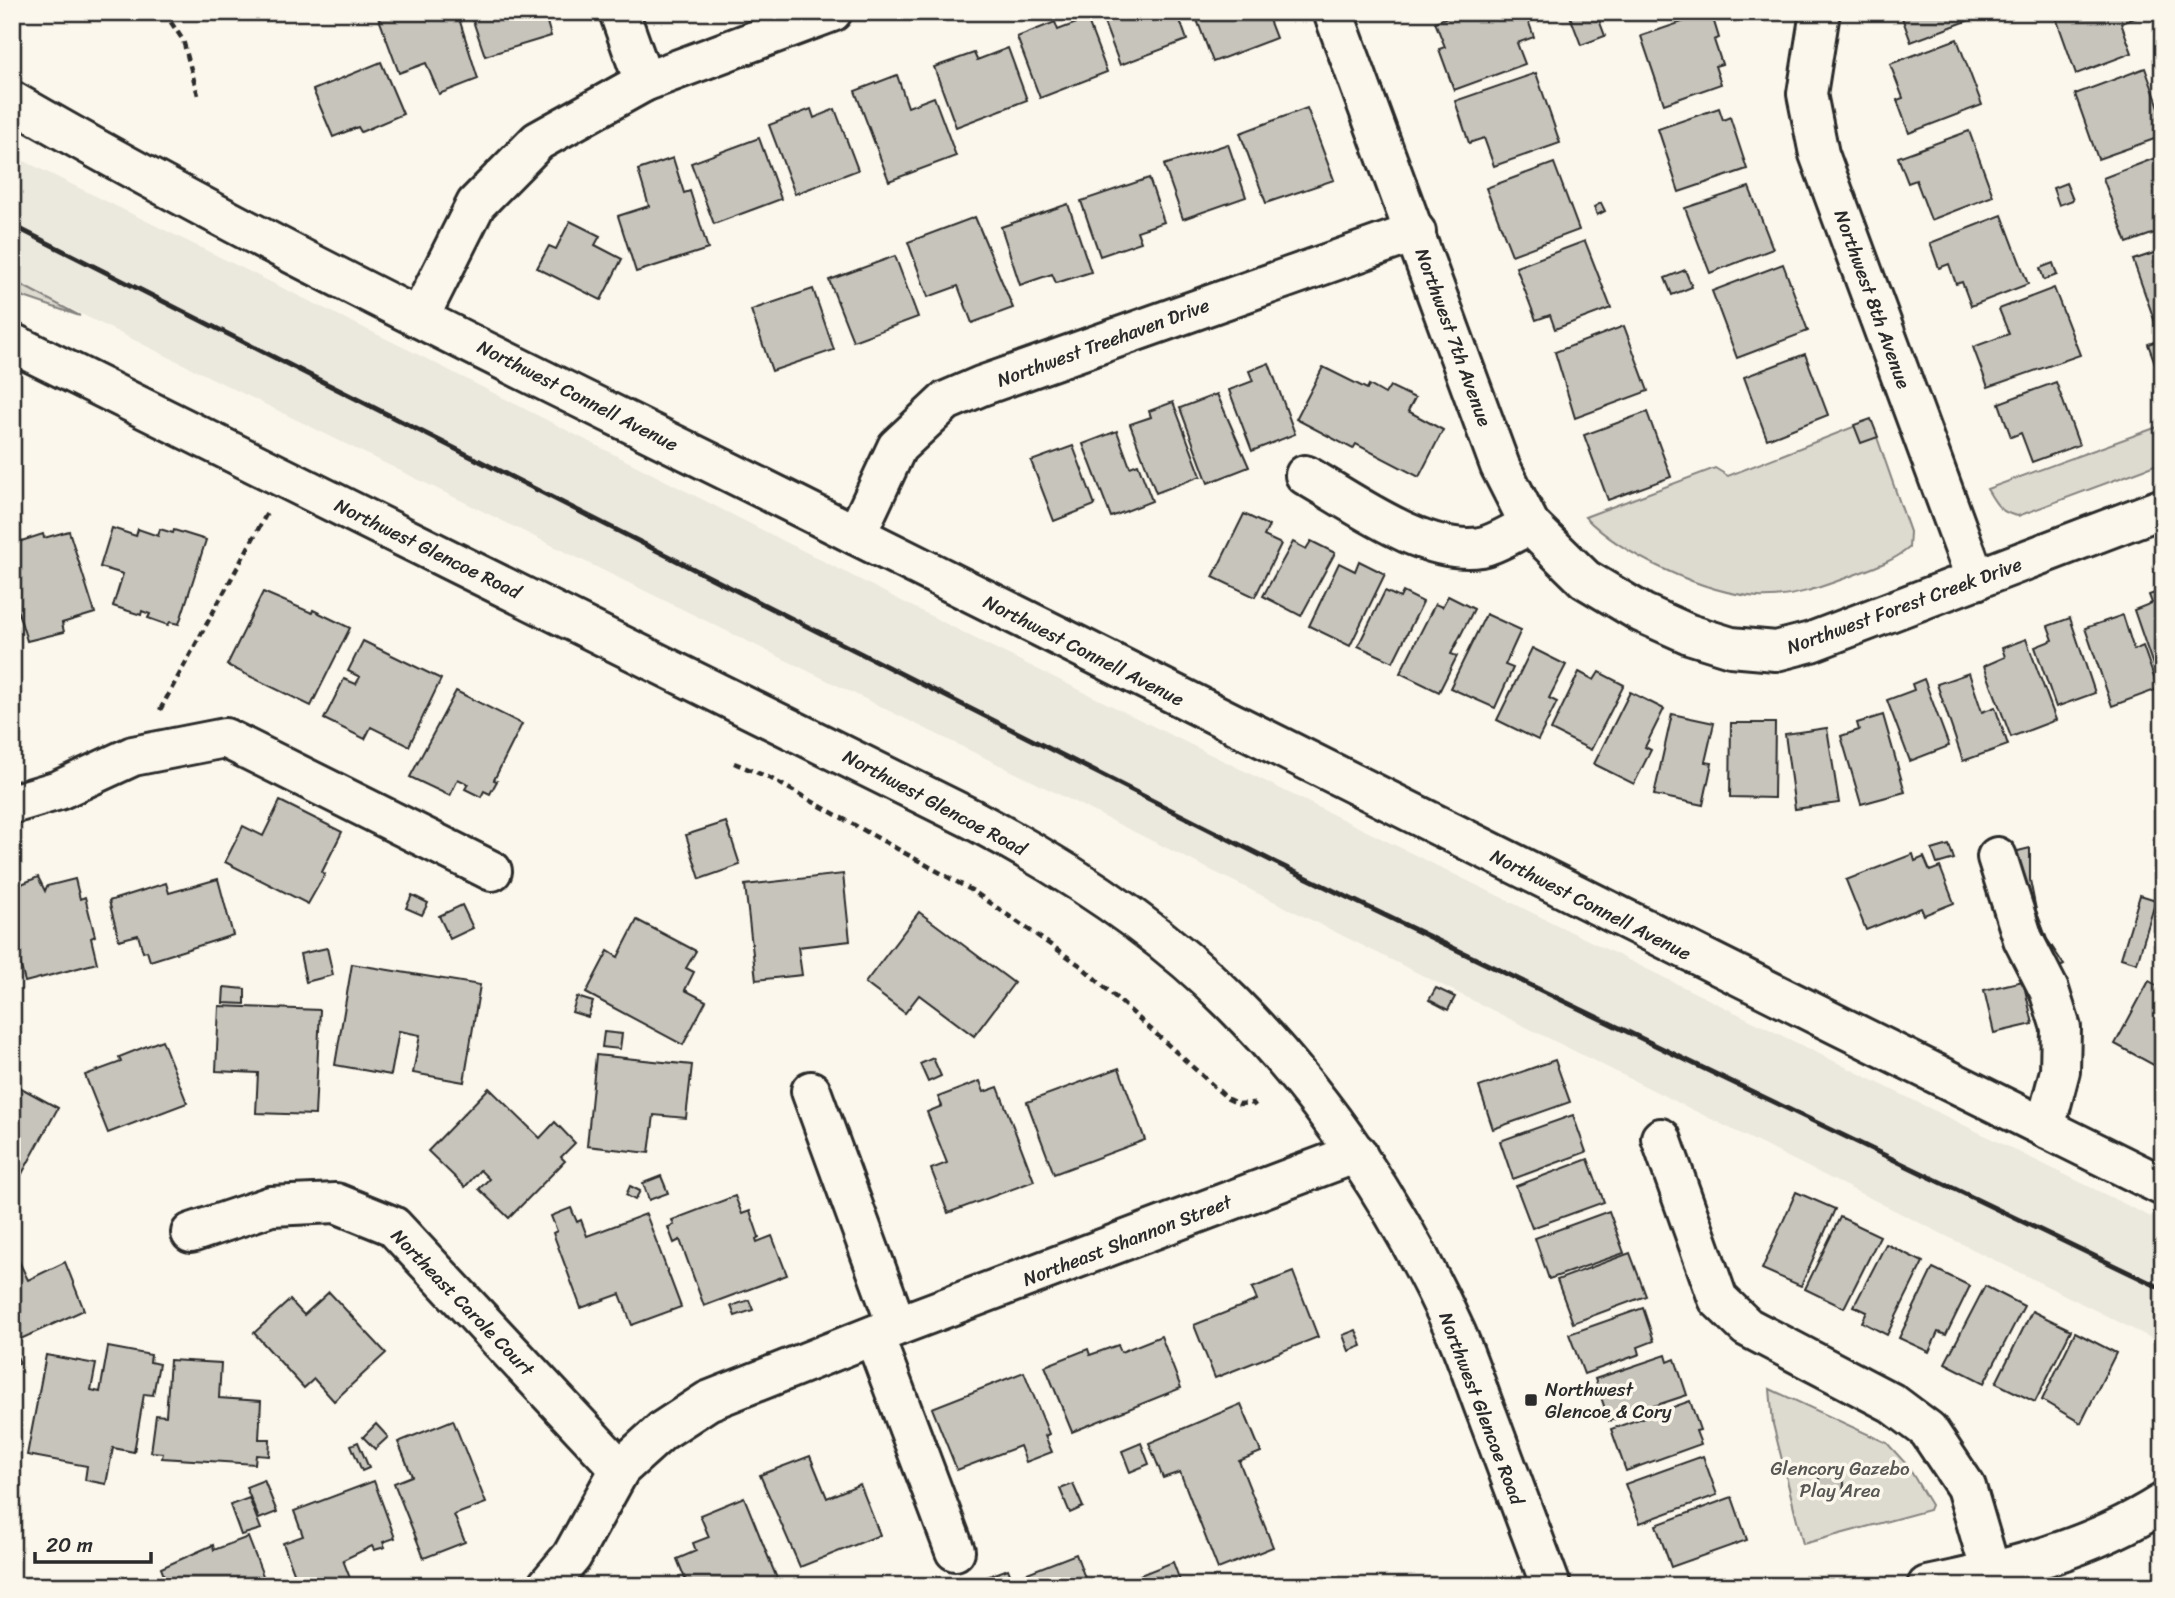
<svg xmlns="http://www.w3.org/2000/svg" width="2175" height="1598" viewBox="0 0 2175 1598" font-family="Sriracha,sans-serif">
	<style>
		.built { fill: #ebe8de }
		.green { fill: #dddad0; stroke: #84827e; stroke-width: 2 }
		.building { fill: #c7c4bc; stroke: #2b2b2b; stroke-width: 2 }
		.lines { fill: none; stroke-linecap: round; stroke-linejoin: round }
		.minor-casing { stroke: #2b2b2b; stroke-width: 44 }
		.major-casing { stroke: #2b2b2b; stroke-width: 44 }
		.path { stroke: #2b2b2b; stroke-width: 4.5; stroke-dasharray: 7 5; stroke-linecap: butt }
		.minor { stroke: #fbf7ec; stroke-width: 38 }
		.major { stroke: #fbf7ec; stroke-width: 38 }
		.rail { stroke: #2b2b2b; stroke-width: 5 }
		.poi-dot { fill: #2b2b2b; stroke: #fbf7ec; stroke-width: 2.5 }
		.labels { text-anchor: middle; stroke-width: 7; stroke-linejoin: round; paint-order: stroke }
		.street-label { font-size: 19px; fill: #2b2b2b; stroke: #fbf7ec }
		.poi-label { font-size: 19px; fill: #2b2b2b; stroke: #fbf7ec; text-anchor: start }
		.park-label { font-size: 19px; fill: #585754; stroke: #fbf7ec }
	</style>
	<rect width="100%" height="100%" fill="#fbf7ec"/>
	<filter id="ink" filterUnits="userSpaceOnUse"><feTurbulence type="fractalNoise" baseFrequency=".0143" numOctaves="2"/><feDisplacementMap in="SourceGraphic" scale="14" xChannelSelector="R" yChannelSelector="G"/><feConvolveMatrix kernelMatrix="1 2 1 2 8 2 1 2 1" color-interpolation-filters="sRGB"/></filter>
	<g filter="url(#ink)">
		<polygon class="built" points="12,155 417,354 978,640 2163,1223 2163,1344 1024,777 12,280"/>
		<g class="green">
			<polygon points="12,280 80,316 12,293"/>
			<path d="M1871,420L1910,532L1909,548C1892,562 1872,568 1851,576C1822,587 1790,599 1758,597C1704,593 1622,555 1585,517L1715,468L1728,476Z"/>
			<path d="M2163,425V462L2018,516C2000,513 1996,504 1987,489Z"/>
			<polygon points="1770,1389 1887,1443 1907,1465 1931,1505 1929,1510 1803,1544 1773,1424"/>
		</g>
		<g class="building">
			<polygon points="387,12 457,12 478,79 439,94 426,63 399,73 378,16"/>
			<polygon points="470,12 544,12 551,36 485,56"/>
			<polygon points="1100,12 1177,12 1187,40 1120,65"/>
			<polygon points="1194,12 1266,12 1276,38 1213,62"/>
			<polygon points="1460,12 1525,12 1534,37 1517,43 1525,64 1454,90 1439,49 1445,47 1435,22"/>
			<polygon points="1579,12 1596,12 1605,36 1581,45 1570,16"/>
			<polygon points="1711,12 1719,38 1714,40 1722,64 1715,66 1721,84 1664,104 1641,36"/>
			<polygon points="1900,12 1991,12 1911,42"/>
			<polygon points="2054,12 2151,12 2121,23 2132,53 2076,74"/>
			<polygon points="1087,19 1107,72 1040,98 1017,37 1055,22 1058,30"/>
			<polygon points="1957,39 1982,105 1909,133 1897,100 1903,98 1890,64"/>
			<polygon points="1008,48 1027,100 956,127 934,67 974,53 977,60"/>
			<polygon points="381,62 403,114 361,132 358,127 333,137 313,90"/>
			<polygon points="2145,68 2163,118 2163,136 2098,159 2075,94"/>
			<polygon points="1536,73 1560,143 1494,166 1484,138 1469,143 1455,101"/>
			<polygon points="897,75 908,107 934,97 956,156 889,181 855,91"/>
			<polygon points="1307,108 1334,180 1266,203 1240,133"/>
			<polygon points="1719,108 1723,120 1730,117 1747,169 1679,192 1658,129"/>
			<polygon points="811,109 814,118 835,109 858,170 795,194 769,125"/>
			<polygon points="1969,131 1993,196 1931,220 1916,180 1908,183 1898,157"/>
			<polygon points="759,138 781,199 714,224 691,163"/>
			<polygon points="1228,144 1246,197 1183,219 1164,165"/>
			<polygon points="2163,155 2163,230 2127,243 2103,178"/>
			<polygon points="673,158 684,193 690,191 708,249 636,272 618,216 649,206 638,170"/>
			<polygon points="1554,163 1579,230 1512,255 1486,188"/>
			<polygon points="1149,178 1164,222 1137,231 1141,242 1100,256 1081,201"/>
			<polygon points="2066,183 2073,200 2059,205 2053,188"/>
			<polygon points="1749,187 1773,249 1710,273 1685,208"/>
			<polygon points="1601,203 1605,211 1597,215 1594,207"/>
			<polygon points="1068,204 1091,272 1056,283 1052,274 1020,285 1001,227"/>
			<polygon points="2002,215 2028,284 1971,306 1962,282 1956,284 1949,264 1939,268 1930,243"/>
			<polygon points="975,217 1013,308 972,323 958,286 928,297 908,242"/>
			<polygon points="570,221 600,236 595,245 622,259 601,300 537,268 549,246 556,249"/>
			<polygon points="1585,241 1611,308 1555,329 1550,315 1536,320 1516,267"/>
			<polygon points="2163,250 2163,323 2156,325 2133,260"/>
			<polygon points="895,256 918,317 853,341 829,280"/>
			<polygon points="2053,263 2057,275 2044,280 2040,268"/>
			<polygon points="1783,264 1808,331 1737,358 1712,291"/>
			<polygon points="1685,270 1692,287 1672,295 1665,278"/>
			<polygon points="2054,288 2080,355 1988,387 1973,347 2009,334 1999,309"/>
			<polygon points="813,289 834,350 772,371 751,310"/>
			<polygon points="1624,326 1648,391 1575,418 1555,352"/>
			<polygon points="2163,339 2163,385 2148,344"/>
			<polygon points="1805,354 1828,415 1767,439 1744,377"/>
			<polygon points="1269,363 1295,434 1252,451 1229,390 1253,381 1249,371"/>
			<polygon points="1323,367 1367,389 1369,385 1385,394 1390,386 1415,398 1408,411 1443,430 1419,477 1356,444 1353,449 1296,419"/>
			<polygon points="2056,382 2079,445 2032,462 2021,433 2011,437 1999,403"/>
			<polygon points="1217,394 1249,467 1208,483 1180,408"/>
			<polygon points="1173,402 1201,476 1156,493 1130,424 1151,417 1149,411"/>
			<polygon points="1647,412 1671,477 1608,500 1584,435"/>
			<polygon points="1871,419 1878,437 1861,443 1854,425"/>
			<polygon points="1117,431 1130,467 1138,464 1152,501 1111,517 1083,444"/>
			<polygon points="1073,446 1095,505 1054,521 1031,461"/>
			<polygon points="1244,514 1269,526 1264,536 1281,544 1255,597 1213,577"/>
			<polygon points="112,528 136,536 138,529 158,536 160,529 173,533 174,530 206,540 179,624 170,622 168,625 148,618 150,614 142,611 141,615 113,606 123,574 100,567"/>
			<polygon points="69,531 95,613 62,623 64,632 27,641 12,592 12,544 43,534 44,538"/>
			<polygon points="1311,541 1335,553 1301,616 1263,596 1293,542 1306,549"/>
			<polygon points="1359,561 1385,574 1350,646 1309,626 1339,563 1355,571"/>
			<polygon points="2163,590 2163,675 2157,677 2134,610 2152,603 2149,595"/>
			<polygon points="1385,591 1400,598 1403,592 1423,602 1393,662 1358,646"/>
			<polygon points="263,592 312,613 313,610 350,628 311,706 227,665"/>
			<polygon points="1448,596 1474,609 1451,654 1457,656 1439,692 1400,673 1435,604 1442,607"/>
			<polygon points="1486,614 1521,630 1505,665 1513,668 1495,708 1450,688"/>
			<polygon points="2123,615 2134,650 2143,646 2158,689 2112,706 2085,628"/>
			<polygon points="2070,618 2095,693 2056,707 2035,647 2053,640 2048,626"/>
			<polygon points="2026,639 2056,720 2011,737 1984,666 2005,657 2002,648"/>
			<polygon points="363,641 441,679 409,746 371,727 365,739 324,719 344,679 356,684 360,677 348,671"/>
			<polygon points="1532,648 1566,665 1549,698 1557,702 1538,740 1497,720"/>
			<polygon points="1579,672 1594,680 1599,672 1624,685 1591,750 1551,730"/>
			<polygon points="1969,673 1982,712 1995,707 2008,745 1963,761 1937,684"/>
			<polygon points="1924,679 1949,746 1910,761 1887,700 1914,690 1912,684"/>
			<polygon points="456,691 522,724 494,780 497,781 490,794 484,791 481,797 465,789 468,784 458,779 450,796 410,777"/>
			<polygon points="1630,692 1664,709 1645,747 1651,750 1634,784 1594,764"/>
			<polygon points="1672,714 1714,723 1705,762 1712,763 1703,805 1654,795"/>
			<polygon points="1883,715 1905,792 1861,804 1841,736 1859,730 1857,723"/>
			<polygon points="1731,723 1775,723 1774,798 1730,797"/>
			<polygon points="1827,728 1839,803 1795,809 1785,734"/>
			<polygon points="280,801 342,832 322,872 325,874 308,904 225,862 243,826 263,836"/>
			<polygon points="726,822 740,865 700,879 686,835"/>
			<polygon points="1949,845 1954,859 1937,864 1932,850"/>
			<polygon points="2030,848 2030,880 2036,910 2047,939 2064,965 2051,971 2014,852"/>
			<polygon points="1913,854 1915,861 1924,857 1930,871 1940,867 1954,903 1924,915 1921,908 1866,930 1846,880"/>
			<polygon points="843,874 850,941 798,947 802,975 756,980 745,885"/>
			<polygon points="38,877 45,891 47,886 75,879 80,899 85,897 95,936 91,938 97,963 25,982 12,932 12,888"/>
			<polygon points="218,879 233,935 150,961 147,951 143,952 138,935 119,940 109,901 166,883 169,893"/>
			<polygon points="412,895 428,903 422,915 406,908"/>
			<polygon points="2140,895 2156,900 2137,963 2121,958"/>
			<polygon points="462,905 473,928 450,939 439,916"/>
			<polygon points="919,912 1014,983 974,1036 919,995 905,1013 865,983"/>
			<polygon points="637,920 696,951 686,968 694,972 685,990 706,1001 683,1045 586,993 608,951 618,957"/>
			<polygon points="327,948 333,975 306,982 300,954"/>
			<polygon points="352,964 480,985 464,1082 413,1073 420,1035 399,1031 391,1075 335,1065"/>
			<polygon points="2023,981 2033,1024 1994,1033 1984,990"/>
			<polygon points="2149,981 2163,989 2163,1061 2159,1068 2115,1044"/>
			<polygon points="224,987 245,989 245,1004 223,1003"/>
			<polygon points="1436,988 1455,997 1448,1010 1429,1000"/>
			<polygon points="577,997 593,1002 588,1017 572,1012"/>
			<polygon points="219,1006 320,1010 315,1115 256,1113 258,1073 216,1071"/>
			<polygon points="604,1032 622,1034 620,1049 602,1047"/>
			<polygon points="162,1040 187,1103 108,1133 85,1075 121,1062 119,1057"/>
			<polygon points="596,1055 692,1065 686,1118 654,1115 649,1153 587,1146"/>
			<polygon points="933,1058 941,1076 928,1082 920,1064"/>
			<polygon points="1555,1060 1570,1102 1493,1129 1479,1087"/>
			<polygon points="1119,1068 1145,1140 1054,1174 1027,1102"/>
			<polygon points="980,1081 984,1092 998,1087 1034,1181 948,1213 931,1169 947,1163 927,1112 942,1106 938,1097"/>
			<polygon points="12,1083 58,1108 12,1192"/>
			<polygon points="489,1088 540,1138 555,1122 575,1143 561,1157 565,1161 509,1218 479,1189 489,1179 480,1170 465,1187 428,1151"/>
			<polygon points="1573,1115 1586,1152 1513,1179 1500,1141"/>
			<polygon points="1588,1159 1604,1202 1532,1228 1516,1186"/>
			<polygon points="661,1176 668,1193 649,1200 643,1183"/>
			<polygon points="630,1186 640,1191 635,1200 626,1195"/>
			<polygon points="1796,1192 1835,1209 1801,1286 1762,1269"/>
			<polygon points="735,1196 742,1214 750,1211 759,1237 756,1239 757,1242 772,1236 787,1275 704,1306 680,1240 674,1243 668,1227 674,1225 672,1220"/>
			<polygon points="571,1208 577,1222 581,1220 587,1236 646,1214 681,1307 632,1325 620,1294 581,1308 553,1233 557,1231 551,1216"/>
			<polygon points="1609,1211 1624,1253 1549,1279 1535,1238"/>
			<polygon points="1840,1217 1880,1236 1844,1308 1805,1289"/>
			<polygon points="1886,1244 1923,1262 1887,1335 1862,1322 1867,1312 1854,1306"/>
			<polygon points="12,1247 28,1280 65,1262 84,1310 12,1343"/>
			<polygon points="1630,1253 1646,1296 1573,1323 1557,1280"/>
			<polygon points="1933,1268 1970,1286 1946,1335 1938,1332 1929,1352 1899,1338"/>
			<polygon points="1293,1272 1318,1337 1215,1378 1194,1325 1257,1300 1252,1288"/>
			<polygon points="1985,1286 2024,1306 1984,1383 1945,1363"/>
			<polygon points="329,1292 386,1353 334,1401 314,1379 304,1388 254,1333 290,1300 304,1315"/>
			<polygon points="749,1300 753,1310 735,1316 731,1306"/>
			<polygon points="1643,1308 1654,1341 1638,1347 1640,1354 1584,1374 1569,1334"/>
			<polygon points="2032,1311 2071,1330 2035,1402 1996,1383"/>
			<polygon points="1356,1330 1362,1346 1349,1351 1343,1335"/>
			<polygon points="2075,1332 2116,1353 2081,1423 2042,1400"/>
			<polygon points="1161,1336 1181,1388 1072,1432 1045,1366 1088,1349 1090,1355 1118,1345 1121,1352"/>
			<polygon points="12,1346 20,1363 12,1366"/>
			<polygon points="108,1347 151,1355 150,1362 159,1364 153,1395 144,1394 134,1452 113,1448 106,1484 85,1480 87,1466 27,1455 46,1355 96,1364 91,1390 100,1392"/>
			<polygon points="1666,1355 1668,1362 1675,1359 1687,1395 1609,1421 1595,1379"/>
			<polygon points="170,1360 221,1363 219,1398 261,1401 259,1439 270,1439 269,1456 256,1455 255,1464 162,1458 163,1453 151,1452 156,1415 166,1416"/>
			<polygon points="1024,1372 1049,1434 1045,1436 1052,1452 1026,1462 1020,1446 957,1470 932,1408"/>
			<polygon points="1690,1401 1700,1430 1696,1431 1701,1444 1626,1471 1611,1429"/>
			<polygon points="1241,1404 1261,1452 1239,1461 1273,1547 1218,1569 1180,1472 1163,1478 1149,1443"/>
			<polygon points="453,1420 486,1503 454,1515 465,1542 424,1558 394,1483 412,1476 398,1442"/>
			<polygon points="376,1424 388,1437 375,1449 363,1437"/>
			<polygon points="358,1442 369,1468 362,1471 351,1445"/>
			<polygon points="1141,1443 1149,1464 1130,1472 1122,1451"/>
			<polygon points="810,1456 827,1498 860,1484 880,1535 800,1567 760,1475"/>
			<polygon points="1703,1456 1717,1495 1640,1523 1625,1484"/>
			<circle cx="1831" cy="1484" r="13"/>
			<polygon points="264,1480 277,1512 259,1519 246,1487"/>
			<polygon points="374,1481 395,1538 383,1542 385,1547 374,1550 372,1546 343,1560 353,1586 299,1586 283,1543 303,1536 294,1511"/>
			<polygon points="1073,1484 1083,1507 1070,1513 1060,1489"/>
			<polygon points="744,1497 780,1586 688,1586 677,1559 696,1551 693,1543 709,1537 700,1515"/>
			<polygon points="1732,1497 1747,1540 1671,1567 1656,1525"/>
			<polygon points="249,1498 261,1529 241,1535 230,1505"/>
			<polygon points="248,1537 267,1586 168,1586 161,1568 213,1545 214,1550"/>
			<polygon points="1076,1554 1088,1586 968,1584 1008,1569 1012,1579"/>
			<polygon points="1173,1562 1182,1586 1132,1586 1130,1579"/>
			<polygon points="123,1577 126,1586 100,1586"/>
			<polygon points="1437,1578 1440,1586 1418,1586"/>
		</g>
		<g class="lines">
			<defs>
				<g id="minor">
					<polyline points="619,12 644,82"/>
					<polyline points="1333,12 1500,466 1530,525 1585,579 1642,613 1689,634 1731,647 1776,651 1811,642 2163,508"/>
					<polyline points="1820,12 1807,94 1819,154 1976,580"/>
					<path d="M12,101C283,258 572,392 852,533C1288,751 1725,970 2163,1186"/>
					<polyline points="420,316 476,204 538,141 644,82 832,12"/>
					<path d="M1305,475C1353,502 1424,556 1481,547C1497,544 1515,531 1530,525"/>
					<polyline points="856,535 897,447 946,401 981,386 1416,232"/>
					<polyline points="12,804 59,790 133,756 225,738 492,871"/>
					<polyline points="1997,857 2023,939 2049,990 2061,1028 2060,1071 2045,1128"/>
					<polyline points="811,1091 897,1326"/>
					<polyline points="1661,1138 1718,1299 1747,1327 1892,1403 1928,1430 1966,1487 1995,1586"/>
					<polyline points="191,1233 271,1206 336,1203 393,1226 620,1469"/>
					<polyline points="874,1336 955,1551"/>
					<polyline points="547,1586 572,1556 620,1469 662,1431 708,1401 897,1326 1357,1153"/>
					<path d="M1927,1586C2010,1569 2091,1549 2163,1503"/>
				</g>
				<path id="major" d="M12,343L972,819C1063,867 1158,928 1231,1002C1325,1096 1401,1211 1456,1333C1468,1360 1477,1389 1488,1417C1509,1474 1530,1530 1551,1586"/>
			</defs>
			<use href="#minor" class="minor-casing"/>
			<use href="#major" class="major-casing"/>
			<g class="path">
				<polyline points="164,12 183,40 198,95"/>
				<polyline points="160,710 268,511"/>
				<polyline points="734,763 770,778 973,891 1081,966 1228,1099 1239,1104 1253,1103 1256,1107"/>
			</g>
			<use href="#minor" class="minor"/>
			<use href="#major" class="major"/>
			<polyline class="rail" points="12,225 1274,862 2163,1289"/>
		</g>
	</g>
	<rect class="poi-dot" x="1524" y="1393" width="14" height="14" rx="3.5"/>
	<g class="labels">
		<g class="street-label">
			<text transform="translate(1873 299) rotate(70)" y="7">Northwest 8th Avenue</text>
			<text transform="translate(1454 337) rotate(70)" y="7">Northwest 7th Avenue</text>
			<text transform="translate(1103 342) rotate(-20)" y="7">Northwest Treehaven Drive</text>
			<text transform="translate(578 395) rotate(27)" y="7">Northwest Connell Avenue</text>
			<text transform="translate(428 548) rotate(26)" y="7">Northwest Glencoe Road</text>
			<text transform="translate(1904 605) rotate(-20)" y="7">Northwest Forest Creek Drive</text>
			<text transform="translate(1084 650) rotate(27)" y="7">Northwest Connell Avenue</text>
			<text transform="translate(935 802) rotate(28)" y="7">Northwest Glencoe Road</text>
			<text transform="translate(1591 904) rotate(27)" y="7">Northwest Connell Avenue</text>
			<text transform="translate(1127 1240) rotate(-21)" y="7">Northeast Shannon Street</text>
			<text transform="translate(463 1302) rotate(46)" y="7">Northeast Carole Court</text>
			<text transform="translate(1482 1408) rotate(69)" y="7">Northwest Glencoe Road</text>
		</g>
		<g class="poi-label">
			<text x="1545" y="1396">Northwest<tspan x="1545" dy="22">Glencoe &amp; Cory</tspan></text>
		</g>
		<g class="park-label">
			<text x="1840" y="1475">Glencory Gazebo<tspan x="1840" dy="22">Play Area</tspan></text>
		</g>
	</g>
	<rect width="2175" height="1598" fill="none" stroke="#fbf7ec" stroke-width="42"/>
	<rect x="21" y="21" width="2133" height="1556" fill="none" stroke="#2b2b2b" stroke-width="2.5" filter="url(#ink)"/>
	<path d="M35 1552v10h116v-10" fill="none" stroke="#2b2b2b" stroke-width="3.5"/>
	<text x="46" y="1552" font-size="21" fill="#2b2b2b" stroke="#fbf7ec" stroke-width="5" paint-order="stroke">20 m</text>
</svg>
